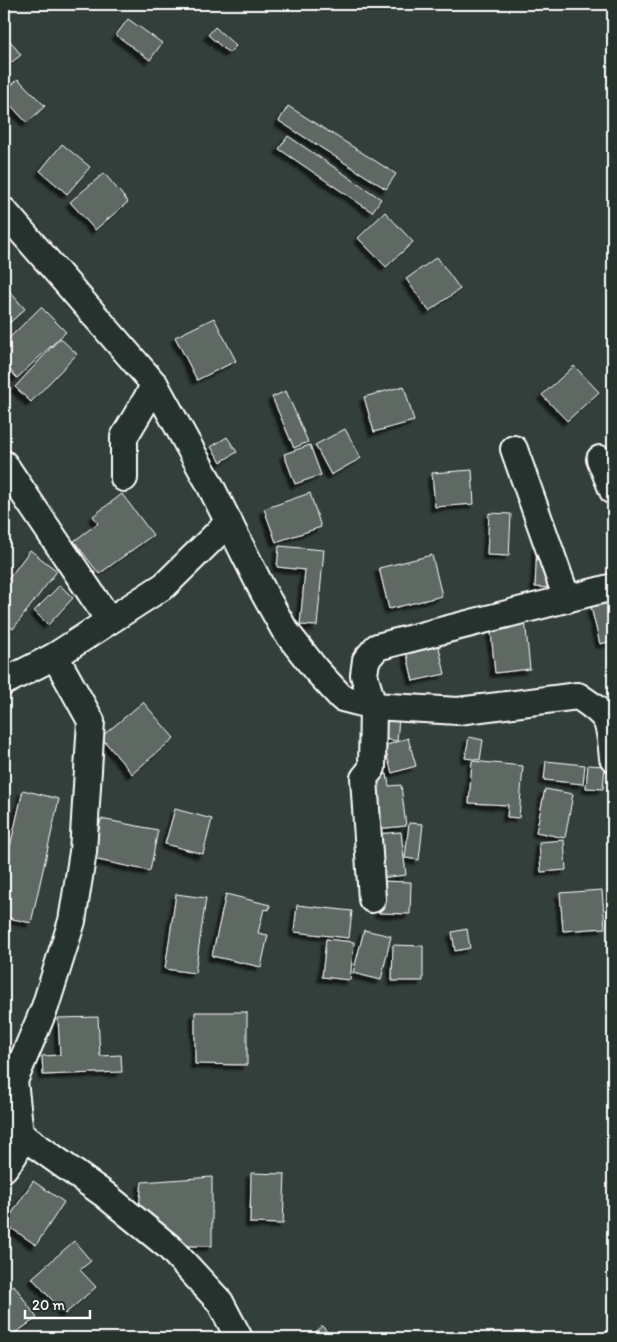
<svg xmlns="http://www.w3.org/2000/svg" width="617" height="1342" viewBox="0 0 617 1342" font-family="Itim,sans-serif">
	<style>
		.building { fill: #5f6964; stroke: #fff; filter: url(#shadow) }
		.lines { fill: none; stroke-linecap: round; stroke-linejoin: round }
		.minor-casing { stroke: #fff; stroke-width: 30 }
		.minor { stroke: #26332d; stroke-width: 26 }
	</style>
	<defs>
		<filter id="shadow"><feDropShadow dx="-4.5" dy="4.5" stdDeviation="1" flood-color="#0009"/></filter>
	</defs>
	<rect width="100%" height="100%" fill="#333f3a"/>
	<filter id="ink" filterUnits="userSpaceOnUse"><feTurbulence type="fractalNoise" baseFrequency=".02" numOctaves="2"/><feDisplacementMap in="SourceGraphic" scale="10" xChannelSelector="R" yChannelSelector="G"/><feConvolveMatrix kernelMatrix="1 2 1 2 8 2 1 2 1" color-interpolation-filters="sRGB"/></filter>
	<g filter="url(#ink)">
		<g class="building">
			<polygon points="128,19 162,43 150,60 116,35"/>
			<polygon points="215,27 236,46 229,53 208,35"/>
			<polygon points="4,33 21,55 4,68"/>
			<polygon points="18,79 45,106 27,123 4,98 4,92"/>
			<polygon points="288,106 396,174 386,189 279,121"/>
			<polygon points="288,136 381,199 372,212 279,149"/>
			<polygon points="62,144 90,167 67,194 40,171"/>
			<polygon points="104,173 128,202 95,230 70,202"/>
			<polygon points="385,212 413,242 386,267 358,238"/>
			<polygon points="437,257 460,289 429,311 406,279"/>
			<polygon points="4,285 25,309 4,328"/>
			<polygon points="41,307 66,332 17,378 4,364 4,343"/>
			<polygon points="214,318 236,361 197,380 175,337"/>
			<polygon points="60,338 77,354 31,402 15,387"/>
			<polygon points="574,366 599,392 567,421 542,395"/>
			<polygon points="404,386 414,421 374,432 364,397"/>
			<polygon points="286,391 308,442 294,448 272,397"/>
			<polygon points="345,429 361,458 331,475 315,445"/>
			<polygon points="227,437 237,452 221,462 211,447"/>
			<polygon points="310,445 321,475 295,484 284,454"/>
			<polygon points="472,470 474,504 435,507 432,473"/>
			<polygon points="310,493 321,527 276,542 264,509"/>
			<polygon points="122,494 153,535 99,574 74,541 98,523 93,516"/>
			<polygon points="489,513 511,514 509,556 487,555"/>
			<polygon points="537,544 552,588 535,587"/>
			<polygon points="279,546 324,550 317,626 300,625 305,570 277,567"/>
			<polygon points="30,550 57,571 13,629 4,622 4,585"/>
			<polygon points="432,555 442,596 389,609 379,568"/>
			<polygon points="60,585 73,598 48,625 34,611"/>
			<polygon points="613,602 613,641 600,644 591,607"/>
			<polygon points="525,619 530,669 495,673 490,622"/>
			<polygon points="437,639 445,674 413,681 405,646"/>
			<polygon points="143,702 174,738 132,774 101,737"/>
			<polygon points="385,716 399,718 397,741 382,739"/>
			<polygon points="469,737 483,740 480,760 465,758"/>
			<polygon points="408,738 416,766 392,773 384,746"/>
			<polygon points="472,761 523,766 519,818 507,817 508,805 469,803"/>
			<polygon points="546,761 585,765 583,784 544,780"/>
			<polygon points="588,765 605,766 603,789 586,788"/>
			<polygon points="387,774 389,786 401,785 406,826 377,829 370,776"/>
			<polygon points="545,789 573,794 565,838 536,832"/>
			<polygon points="23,790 59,799 31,923 4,917 4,873"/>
			<polygon points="175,809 212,819 203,854 165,844"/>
			<polygon points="101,819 158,830 150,871 93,859"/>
			<polygon points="409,823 423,824 419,860 405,858"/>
			<polygon points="401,832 406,875 380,878 375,834"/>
			<polygon points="564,840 566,870 541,872 539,842"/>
			<polygon points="380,881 411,882 410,914 379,913"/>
			<polygon points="602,890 605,928 563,931 560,893"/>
			<polygon points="176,894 206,898 195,973 165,969"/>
			<polygon points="226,894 270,905 269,910 264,909 258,933 268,935 261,967 212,956"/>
			<polygon points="297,905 352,911 349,938 294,932"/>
			<polygon points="467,929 470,948 455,951 452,932"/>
			<polygon points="364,930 391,936 381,980 353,973"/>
			<polygon points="326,939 354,942 350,980 322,977"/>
			<polygon points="393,945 423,946 423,981 392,981"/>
			<polygon points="195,1012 247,1012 247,1065 195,1064"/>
			<polygon points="98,1017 100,1056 121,1055 122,1072 43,1075 42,1056 60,1055 58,1018"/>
			<polygon points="251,1173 285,1174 283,1224 250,1223"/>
			<polygon points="212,1177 212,1246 189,1246 156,1221 139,1206 142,1182"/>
			<polygon points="33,1181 64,1202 36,1245 5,1224"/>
			<polygon points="74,1241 91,1261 80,1270 96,1287 65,1314 32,1278"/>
			<polygon points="14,1285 37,1318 8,1338 4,1338 4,1292"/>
			<polygon points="322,1326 333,1338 309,1338"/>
		</g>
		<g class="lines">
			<defs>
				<g id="minor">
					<path d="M4,211L155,385L208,481L264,593L284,629L316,670L342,698L373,706L458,711L578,696C611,718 609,720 613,758"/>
					<polyline points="514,449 567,599"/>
					<polyline points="600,459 613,491"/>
					<polyline points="4,464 109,620"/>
					<polyline points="124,478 124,437 155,385"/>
					<polyline points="4,682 55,656 165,585 229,522"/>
					<polyline points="372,899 364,778 372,768 373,706 364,675 366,660 377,647 613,587"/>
					<polyline points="20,1134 104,1194 169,1247 220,1302 239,1338"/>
					<polyline points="4,1168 14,1155 19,1143 20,1134 14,1081 45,1007 72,921 83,852 91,721 55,656"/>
				</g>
			</defs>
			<use href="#minor" class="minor-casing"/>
			<use href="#minor" class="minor"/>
		</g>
	</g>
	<rect width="617" height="1342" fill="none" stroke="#26332d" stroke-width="20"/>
	<rect x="10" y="10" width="597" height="1322" fill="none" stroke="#fff" stroke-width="2" filter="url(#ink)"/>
	<path d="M25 1310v8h65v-8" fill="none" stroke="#ffffff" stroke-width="2.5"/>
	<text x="32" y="1310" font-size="15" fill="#ffffff" stroke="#26332d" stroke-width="4" paint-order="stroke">20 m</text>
</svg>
